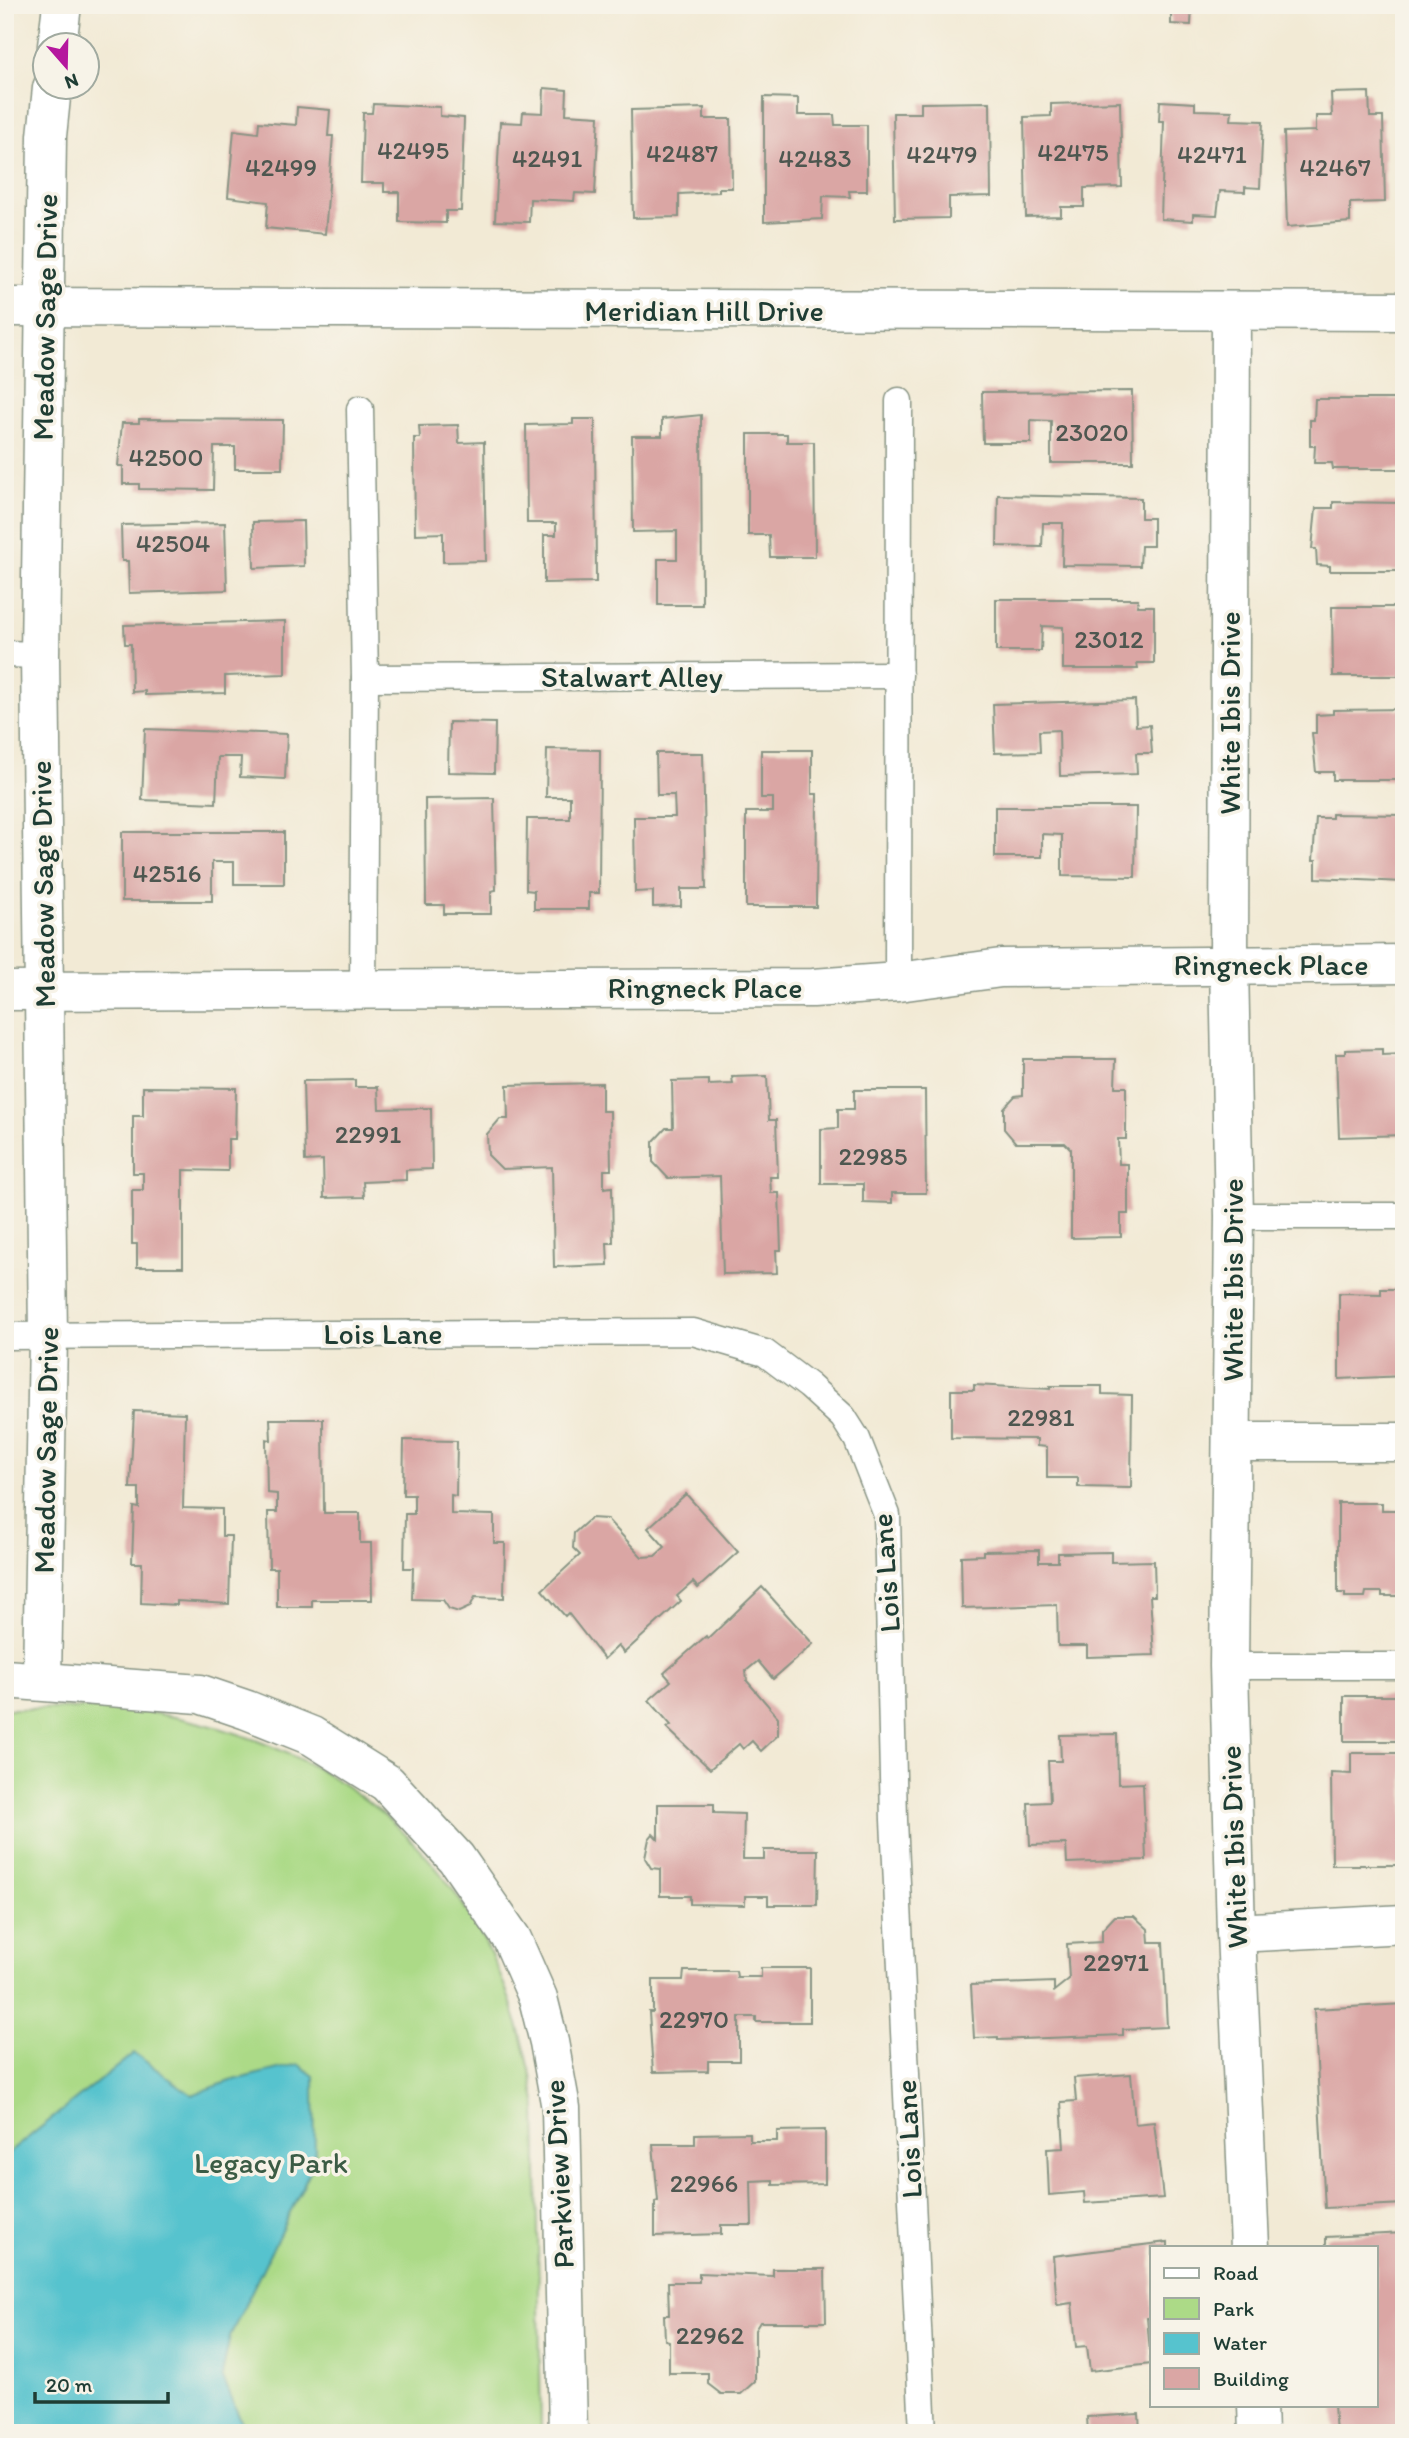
<svg xmlns="http://www.w3.org/2000/svg" width="1409" height="2438" viewBox="0 0 1409 2438" font-family="Itim,sans-serif">
	<style>
		.green { fill: #acda87; stroke: #668c5e; stroke-width: 2 }
		.water { fill: #56c3ce; stroke: #3a8081; stroke-width: 2 }
		.building { fill: #daa6a4 }
		.lines { fill: none; stroke-linecap: round; stroke-linejoin: round }
		.lane-casing { stroke: #889484; stroke-width: 29 }
		.street-casing { stroke: #889484; stroke-width: 41 }
		.lane { stroke: #fff; stroke-width: 26 }
		.street { stroke: #fff; stroke-width: 38 }
		.labels { text-anchor: middle; stroke-width: 7; stroke-linejoin: round; paint-order: stroke }
		.number-label { font-size: 26px; fill: #4e5750 }
		.street-label { font-size: 30px; fill: #1f3d34; stroke: #f7f3e8 }
		.park-label { font-size: 30px; fill: #3b5c45; stroke: #f7f3e8 }
	</style>
	<rect width="100%" height="100%" fill="#f7f3e8"/>
	<filter id="ink" filterUnits="userSpaceOnUse"><feTurbulence type="fractalNoise" baseFrequency=".0143" numOctaves="2"/><feDisplacementMap in="SourceGraphic" scale="14" xChannelSelector="R" yChannelSelector="G"/><feConvolveMatrix kernelMatrix="1 2 1 2 8 2 1 2 1" color-interpolation-filters="sRGB"/></filter>
	<filter id="wash" filterUnits="userSpaceOnUse"><feTurbulence type="fractalNoise" baseFrequency=".00686" numOctaves="4" result="noise"/><feDisplacementMap in="SourceGraphic" scale="28" xChannelSelector="R" yChannelSelector="G"/><feGaussianBlur stdDeviation="1.57" result="paint"/><feColorMatrix in="noise" values="0 0 0 0 0 0 0 0 0 0 0 0 0 0 0 0 0 1.4 0 .05"/><feComposite in="paint" operator="in"/></filter>
	<g filter="url(#wash)">
		<rect width="100%" height="100%" fill="#f2ead5"/>
		<path class="green" d="M116,1708C348,1733 497,1871 536,2101L541,2433H5V1709Z"/>
		<polygon class="water" points="134,2053 192,2095 230,2081 298,2064 314,2076 315,2161 230,2336 222,2376 246,2433 5,2433 5,2156"/>
		<g id="blocks">
			<g class="building">
				<polygon points="1171,5 1192,5 1191,25 1171,24"/>
				<polygon points="544,88 567,90 566,114 599,116 595,194 575,193 574,201 530,199 529,222 495,221 500,122 522,123 523,112 543,113"/>
				<polygon points="1369,92 1370,117 1383,117 1385,202 1350,203 1350,222 1287,227 1284,132 1316,131 1316,116 1332,116 1331,93"/>
				<polygon points="764,97 798,98 798,115 834,115 835,125 867,125 867,191 849,191 850,197 823,196 822,219 764,222"/>
				<polygon points="1160,101 1195,103 1195,110 1232,111 1231,120 1263,121 1260,188 1245,187 1245,192 1220,191 1217,215 1193,214 1193,221 1161,219 1164,121 1159,121"/>
				<polygon points="990,102 991,196 949,197 949,218 895,219 893,113 921,113 921,103"/>
				<polygon points="1120,102 1122,187 1084,188 1084,207 1061,207 1061,216 1026,217 1024,117 1051,116 1051,104"/>
				<polygon points="373,104 440,107 440,116 464,118 461,211 446,211 446,223 399,222 399,192 384,192 384,183 361,183 363,113 372,113"/>
				<polygon points="297,107 330,110 328,136 333,136 325,234 266,228 268,202 228,197 234,130 258,133 259,122 296,125"/>
				<polygon points="704,108 704,119 731,119 732,188 719,188 719,192 679,194 679,217 633,218 631,110"/>
				<polygon points="1132,391 1133,463 1051,463 1051,421 1031,420 1031,443 983,443 982,392"/>
				<polygon points="1315,399 1404,399 1404,469 1333,469 1332,463 1314,463 1315,446 1310,446 1310,420 1314,420"/>
				<polygon points="701,415 702,605 658,605 658,559 677,559 677,531 633,532 632,436 662,436 662,419"/>
				<polygon points="139,419 283,420 282,469 235,469 235,447 214,447 213,490 139,489 139,484 123,484 123,466 118,466 122,423 139,423"/>
				<polygon points="573,419 595,419 596,582 544,583 544,535 556,535 556,523 527,523 526,425 573,424"/>
				<polygon points="458,425 459,443 484,442 486,561 443,562 443,533 415,534 414,438 420,438 419,426"/>
				<polygon points="748,434 787,434 787,442 814,442 815,557 770,557 769,535 748,535"/>
				<polygon points="998,495 1141,498 1141,518 1153,518 1153,546 1141,546 1140,566 1062,565 1063,523 1043,523 1042,547 997,546"/>
				<polygon points="1333,502 1404,503 1404,571 1330,571 1330,566 1317,565 1316,549 1312,549 1316,508 1333,508"/>
				<polygon points="303,521 304,566 254,568 253,522"/>
				<polygon points="225,523 227,590 129,593 128,561 122,561 121,525"/>
				<polygon points="996,599 1138,599 1137,606 1154,606 1154,663 1137,663 1138,669 1063,669 1063,627 1042,626 1041,651 996,651"/>
				<polygon points="1332,607 1404,607 1404,676 1333,676"/>
				<polygon points="285,621 285,674 225,676 225,693 145,695 145,691 132,692 131,644 125,644 124,625"/>
				<polygon points="1135,700 1136,726 1150,725 1152,753 1136,753 1137,774 1060,776 1059,730 1039,731 1040,752 995,753 993,704"/>
				<polygon points="1404,709 1404,780 1333,780 1333,772 1316,772 1312,733 1316,733 1316,715 1333,714 1333,710"/>
				<polygon points="449,722 495,723 494,773 448,772"/>
				<polygon points="145,729 287,734 285,779 240,777 241,757 218,757 216,803 142,800"/>
				<polygon points="547,749 600,750 599,893 589,893 589,909 534,909 534,891 526,890 527,819 570,819 570,797 546,797"/>
				<polygon points="761,750 812,750 812,794 817,794 816,907 746,907 746,812 773,812 773,798 761,798"/>
				<polygon points="656,753 703,753 706,889 681,889 681,906 653,907 653,891 635,892 634,817 675,817 674,795 657,795"/>
				<polygon points="494,798 496,890 491,891 491,914 444,914 444,905 426,905 425,799"/>
				<polygon points="995,807 1136,807 1135,877 1062,876 1062,835 1042,834 1042,857 995,857"/>
				<polygon points="1332,814 1404,815 1404,882 1316,878 1316,860 1313,860 1316,818 1332,818"/>
				<polygon points="122,832 284,832 284,884 234,884 234,862 212,862 212,901 122,901"/>
				<polygon points="1382,1049 1382,1055 1404,1054 1404,1135 1339,1137 1336,1054 1345,1054 1345,1050"/>
				<polygon points="1023,1059 1116,1059 1115,1087 1126,1087 1126,1139 1118,1139 1119,1164 1128,1164 1128,1214 1121,1214 1121,1237 1071,1238 1071,1149 1065,1143 1016,1143 1004,1129 1004,1108 1015,1096 1023,1095"/>
				<polygon points="767,1076 769,1120 776,1120 778,1177 770,1177 771,1193 779,1193 781,1250 776,1250 777,1273 723,1274 720,1176 668,1178 653,1162 653,1142 666,1128 673,1128 672,1081 709,1080 709,1085 733,1084 732,1077"/>
				<polygon points="355,1080 355,1087 378,1087 379,1109 431,1108 432,1169 406,1170 406,1180 363,1182 364,1197 324,1198 323,1160 305,1161 303,1081"/>
				<polygon points="602,1083 602,1111 610,1111 611,1170 604,1170 604,1188 612,1187 613,1243 607,1243 608,1265 554,1267 552,1167 502,1169 488,1155 487,1134 500,1119 508,1119 507,1085"/>
				<polygon points="143,1087 236,1088 235,1139 228,1139 228,1171 183,1170 183,1267 137,1267 137,1244 132,1244 132,1190 143,1190 143,1173 133,1173 133,1116 143,1116"/>
				<polygon points="854,1090 925,1090 926,1193 892,1193 892,1203 863,1202 863,1184 821,1184 821,1129 838,1128 838,1109 854,1109"/>
				<polygon points="1381,1289 1404,1289 1404,1376 1339,1379 1339,1293 1381,1294"/>
				<polygon points="974,1385 1050,1389 1050,1386 1102,1386 1102,1394 1132,1395 1131,1488 1078,1487 1078,1478 1047,1478 1047,1447 1037,1446 1037,1439 951,1438 951,1390 974,1390"/>
				<polygon points="134,1411 185,1413 183,1508 222,1509 222,1536 231,1536 229,1604 177,1601 177,1605 141,1603 142,1563 132,1563 134,1507 139,1508 139,1488 130,1488"/>
				<polygon points="270,1419 323,1419 324,1513 360,1513 360,1543 371,1543 372,1600 312,1600 312,1607 277,1607 277,1568 269,1568 268,1512 277,1512 277,1494 267,1493 266,1439 271,1440"/>
				<polygon points="404,1440 457,1441 456,1496 451,1495 451,1514 494,1515 494,1543 505,1543 504,1598 475,1597 470,1607 459,1612 449,1609 443,1600 412,1599 413,1568 404,1568 405,1514 414,1514 414,1495 403,1495"/>
				<polygon points="686,1494 738,1552 698,1588 693,1582 677,1596 681,1601 624,1653 618,1646 604,1659 568,1613 565,1616 542,1590 580,1555 573,1548 574,1533 591,1518 607,1519 642,1557 655,1556 665,1547 648,1528"/>
				<polygon points="1338,1503 1382,1503 1382,1510 1404,1510 1404,1596 1382,1596 1382,1592 1366,1592 1365,1597 1345,1597 1345,1593 1338,1593"/>
				<polygon points="1039,1550 1039,1562 1058,1562 1058,1553 1111,1552 1111,1562 1154,1561 1155,1596 1150,1596 1154,1655 1087,1657 1087,1646 1058,1646 1057,1605 962,1608 961,1556 983,1555 983,1551"/>
				<polygon points="762,1587 813,1644 773,1679 758,1661 746,1671 747,1681 778,1717 778,1735 761,1751 752,1741 743,1749 739,1744 710,1769 667,1728 671,1725 649,1700 671,1681 664,1673 706,1636 708,1639"/>
				<rect x="1344" y="1696" width="60" height="45"/>
				<polygon points="1117,1734 1118,1784 1143,1783 1146,1860 1067,1863 1066,1844 1030,1845 1028,1803 1050,1802 1048,1761 1061,1761 1060,1735"/>
				<polygon points="1351,1753 1404,1753 1404,1865 1332,1865 1331,1773 1351,1774"/>
				<polygon points="658,1804 714,1804 714,1813 744,1814 743,1859 764,1859 764,1850 818,1850 817,1905 768,1905 768,1896 745,1896 745,1905 690,1904 690,1896 660,1896 660,1869 651,1868 645,1858 649,1839 653,1834 658,1839"/>
				<polygon points="1115,1916 1134,1916 1148,1929 1149,1942 1163,1942 1167,2027 1123,2029 1123,2035 998,2040 998,2037 974,2038 971,1985 1054,1982 1054,1991 1069,1979 1067,1944 1102,1942 1102,1930"/>
				<polygon points="761,1968 810,1968 810,2022 756,2022 756,2017 739,2017 739,2061 708,2061 708,2071 653,2072 649,2012 653,2012 653,1980 683,1980 684,1971 736,1971 737,1977 761,1977"/>
				<polygon points="1404,2004 1404,2204 1325,2208 1314,2009"/>
				<polygon points="1131,2074 1135,2124 1154,2122 1163,2198 1085,2203 1084,2192 1049,2195 1047,2149 1064,2148 1061,2102 1076,2101 1074,2078"/>
				<polygon points="825,2130 825,2184 773,2185 773,2180 751,2181 752,2225 721,2225 721,2234 655,2236 655,2202 658,2201 653,2144 695,2144 695,2134 750,2133 750,2141 777,2141 777,2131"/>
				<polygon points="1404,2233 1404,2433 1336,2433 1334,2405 1376,2405 1376,2247 1326,2247 1326,2237"/>
				<polygon points="1168,2242 1168,2247 1152,2247 1152,2318 1147,2318 1151,2364 1090,2371 1087,2346 1076,2347 1072,2303 1057,2305 1053,2256"/>
				<polygon points="773,2269 825,2269 826,2322 760,2322 755,2330 755,2381 741,2394 721,2394 708,2384 708,2373 669,2373 669,2341 665,2340 664,2315 669,2315 668,2282 699,2282 699,2273 773,2276"/>
				<polygon points="1139,2414 1140,2433 1088,2433 1087,2417"/>
			</g>
		</g>
	</g>
	<g filter="url(#ink)">
		<use href="#blocks" fill-opacity="0" stroke="#889484" stroke-width="2"/>
		<g class="lines">
			<defs>
				<g id="lane">
					<polyline points="360,409 365,678 363,991"/>
					<polyline points="5,654 40,655"/>
					<polyline points="365,678 899,675"/>
					<polyline points="898,982 899,401"/>
					<polyline points="1234,1216 1404,1216"/>
					<polyline points="5,1336 693,1332 765,1353 809,1386 843,1417 857,1439 887,1515 894,1820 923,2433"/>
					<polyline points="1229,1666 1404,1666"/>
				</g>
				<g id="street">
					<polyline points="57,46 62,5"/>
					<polyline points="5,307 1404,311"/>
					<polyline points="1231,312 1229,964 1234,1216 1229,1666 1236,1933 1250,2247"/>
					<polyline points="5,991 813,988 898,982 1001,968 1404,964"/>
					<polyline points="1234,1442 1404,1442"/>
					<polyline points="5,1679 200,1694 247,1710 312,1736 387,1783 456,1858 512,1939 538,1998 549,2042 561,2108 568,2433"/>
					<polyline points="42,1680 48,1336 40,655 47,136 52,88"/>
					<polyline points="1236,1933 1404,1924"/>
					<polyline points="1257,2405 1258,2433"/>
				</g>
			</defs>
			<use href="#lane" class="lane-casing"/>
			<use href="#street" class="street-casing"/>
			<use href="#lane" class="lane"/>
			<use href="#street" class="street"/>
		</g>
	</g>
	<g class="labels">
		<g class="number-label">
			<text x="413" y="159">42495</text>
			<text x="1073" y="161">42475</text>
			<text x="682" y="162">42487</text>
			<text x="942" y="163">42479</text>
			<text x="1212" y="163">42471</text>
			<text x="547" y="167">42491</text>
			<text x="815" y="167">42483</text>
			<text x="281" y="176">42499</text>
			<text x="1335" y="176">42467</text>
			<text x="1092" y="441">23020</text>
			<text x="166" y="466">42500</text>
			<text x="173" y="552">42504</text>
			<text x="1109" y="648">23012</text>
			<text x="167" y="882">42516</text>
			<text x="368" y="1143">22991</text>
			<text x="873" y="1165">22985</text>
			<text x="1041" y="1426">22981</text>
			<text x="1116" y="1971">22971</text>
			<text x="694" y="2028">22970</text>
			<text x="704" y="2192">22966</text>
			<text x="710" y="2344">22962</text>
		</g>
		<g class="street-label">
			<text x="704" y="321">Meridian Hill Drive</text>
			<text transform="translate(45 317) rotate(-89)" y="10">Meadow Sage Drive</text>
			<text x="632" y="687">Stalwart Alley</text>
			<text transform="translate(1230 713) rotate(-90)" y="10">White Ibis Drive</text>
			<text transform="translate(43 884) rotate(-91)" y="10">Meadow Sage Drive</text>
			<text x="1271" y="975">Ringneck Place</text>
			<text x="705" y="998">Ringneck Place</text>
			<text transform="translate(1233 1280) rotate(-90)" y="10">White Ibis Drive</text>
			<text x="383" y="1344">Lois Lane</text>
			<text transform="translate(46 1450) rotate(-89)" y="10">Meadow Sage Drive</text>
			<text transform="translate(886 1573) rotate(-94)" y="10">Lois Lane</text>
			<text transform="translate(1234 1847) rotate(-92)" y="10">White Ibis Drive</text>
			<text transform="translate(909 2139) rotate(-93)" y="10">Lois Lane</text>
			<text transform="translate(559 2174) rotate(-93)" y="10">Parkview Drive</text>
		</g>
		<g class="park-label">
			<text x="271" y="2173">Legacy Park</text>
		</g>
	</g>
	<rect width="1409" height="2438" fill="none" stroke="#f7f3e8" stroke-width="28"/>
	<rect x="1150" y="2246" width="228" height="161" fill="#f7f3e8" stroke="#a1aaa0" stroke-width="2"/>
	<rect x="1164" y="2268" width="35" height="10" fill="#ffffff" stroke="#a1aaa0" stroke-width="2"/>
	<text x="1213" y="2280" font-size="21" fill="#1f3d34">Road</text>
	<rect x="1164" y="2298" width="35" height="21" fill="#acda87" stroke="#a1aaa0" stroke-width="2"/>
	<text x="1213" y="2316" font-size="21" fill="#1f3d34">Park</text>
	<rect x="1164" y="2333" width="35" height="21" fill="#56c3ce" stroke="#a1aaa0" stroke-width="2"/>
	<text x="1213" y="2350" font-size="21" fill="#1f3d34">Water</text>
	<rect x="1164" y="2368" width="35" height="21" fill="#daa6a4" stroke="#a1aaa0" stroke-width="2"/>
	<text x="1213" y="2386" font-size="21" fill="#1f3d34">Building</text>
	<g transform="translate(66 66) rotate(160)"><circle r="33" fill="#f7f3e8" stroke="#a1aaa0" stroke-width="2"/>
	<path d="M0-5L12 26L0 18L-12 26Z" fill="#b5179e"/>
	<text y="-10" font-size="19" font-weight="bold" text-anchor="middle" fill="#1f3d34">N</text>
	</g>
	<path d="M35 2392v10h133v-10" fill="none" stroke="#1f3d34" stroke-width="3.5"/>
	<text x="46" y="2392" font-size="21" fill="#1f3d34" stroke="#f7f3e8" stroke-width="5" paint-order="stroke">20 m</text>
</svg>
